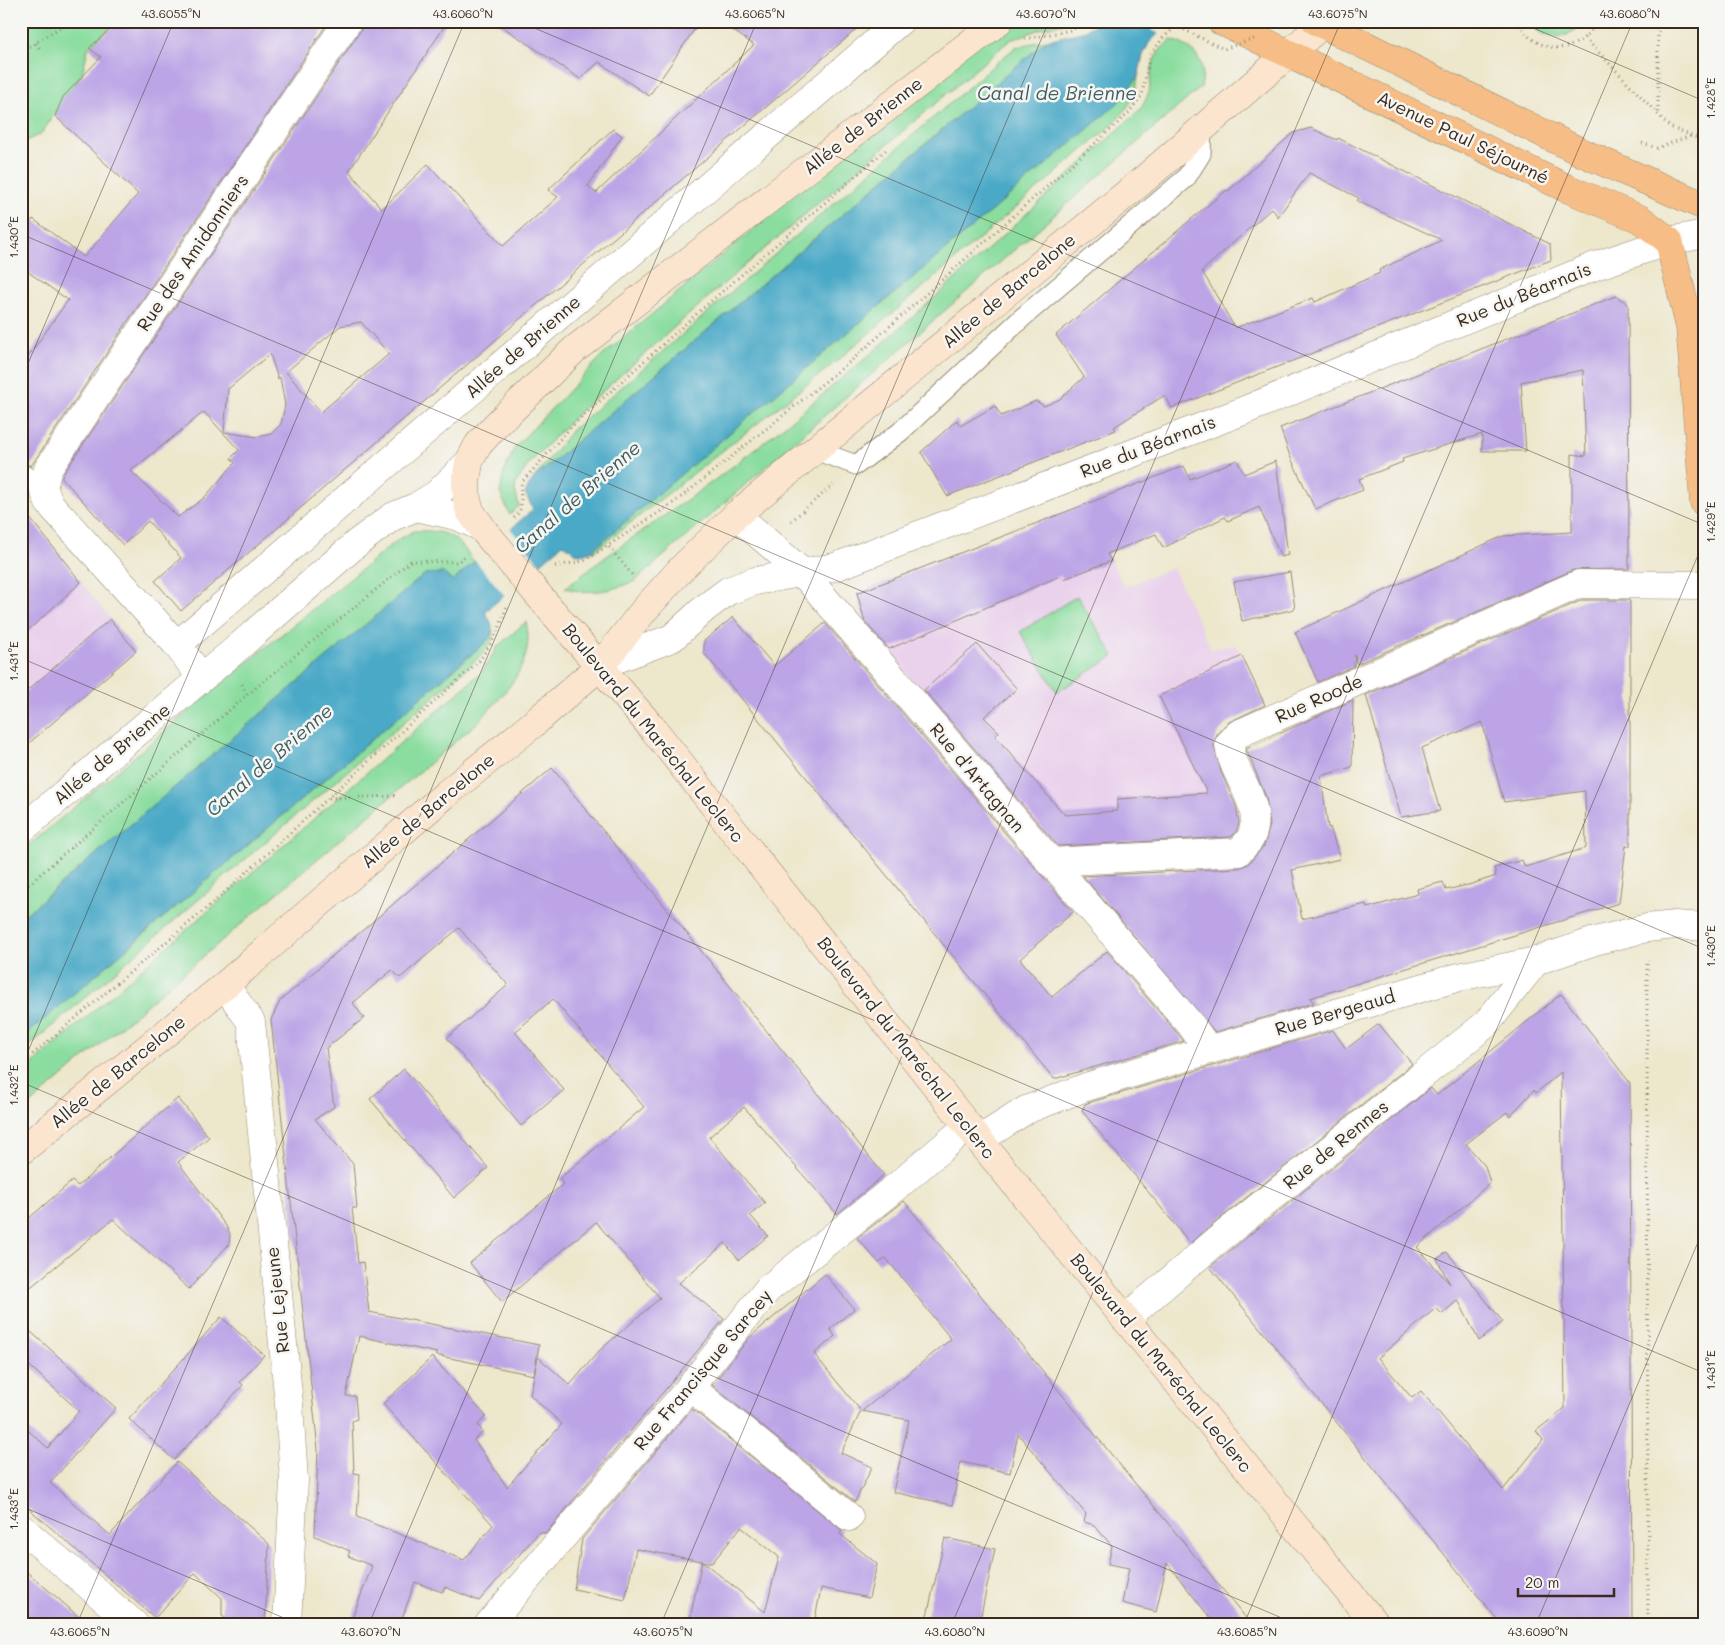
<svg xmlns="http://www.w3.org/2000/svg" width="1725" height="1645" viewBox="0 0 1725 1645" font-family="Mali,sans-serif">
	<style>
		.built { fill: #ead1ec }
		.green { fill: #8add9f; stroke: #62845e }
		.water { fill: #48a9c7; stroke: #426a72 }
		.pier { fill: #ede7cc }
		.building { fill: #bca4e6; fill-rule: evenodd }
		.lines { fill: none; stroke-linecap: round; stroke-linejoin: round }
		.lane-casing { stroke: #948875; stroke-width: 21 }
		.street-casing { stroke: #948875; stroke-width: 29 }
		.secondary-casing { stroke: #948875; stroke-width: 29 }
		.primary-casing { stroke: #948875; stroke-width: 29 }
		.path { stroke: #948875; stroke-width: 3; stroke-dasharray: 1 4; stroke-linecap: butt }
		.lane { stroke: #fff; stroke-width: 19 }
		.street { stroke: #fff; stroke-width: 28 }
		.secondary { stroke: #fbe5cf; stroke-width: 28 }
		.primary { stroke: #f6be86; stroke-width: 28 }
		.secondary-bridge-casing { stroke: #948875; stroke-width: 29; stroke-linecap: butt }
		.path-bridge { stroke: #948875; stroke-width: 3; stroke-dasharray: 1 4; stroke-linecap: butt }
		.secondary-bridge { stroke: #fbe5cf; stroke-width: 28 }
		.ticks { fill: none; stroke: #3b2a1e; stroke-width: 1; stroke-opacity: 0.45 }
		.labels { text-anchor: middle; stroke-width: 5; stroke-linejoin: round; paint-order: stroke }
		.street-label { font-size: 18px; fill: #3b2a1e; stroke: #f6f6f2 }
		.water-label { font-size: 19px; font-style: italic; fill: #405d62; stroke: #f6f6f2 }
		.neatline { fill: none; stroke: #3b2a1e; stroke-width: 2 }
		.ticks-label { font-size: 12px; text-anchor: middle; fill: #3b2a1e }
	</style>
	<rect width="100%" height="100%" fill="#f6f6f2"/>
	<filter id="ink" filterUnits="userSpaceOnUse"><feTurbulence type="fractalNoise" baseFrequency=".02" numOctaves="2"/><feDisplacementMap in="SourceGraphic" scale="10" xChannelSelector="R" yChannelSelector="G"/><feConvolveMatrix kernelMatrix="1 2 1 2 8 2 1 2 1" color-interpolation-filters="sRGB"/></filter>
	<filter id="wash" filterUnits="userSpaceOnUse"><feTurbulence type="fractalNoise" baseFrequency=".0096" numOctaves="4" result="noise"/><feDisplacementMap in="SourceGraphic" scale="20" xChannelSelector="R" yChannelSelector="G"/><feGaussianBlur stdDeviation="1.12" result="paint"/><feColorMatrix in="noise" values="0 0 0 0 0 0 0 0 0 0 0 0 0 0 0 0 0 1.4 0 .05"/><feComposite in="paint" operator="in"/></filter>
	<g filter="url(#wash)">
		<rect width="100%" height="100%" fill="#ede7cc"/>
		<g class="built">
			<polygon points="1083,505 1124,587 1173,568 1211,649 1236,645 1262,699 1193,730 1238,822 1221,845 1063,852 1053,844 867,628 857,593"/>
			<polygon points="21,507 136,651 21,750"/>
		</g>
		<g class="green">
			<polygon points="21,21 117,21 88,48 82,74 41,134 21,143"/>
			<polygon points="1001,21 1073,21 1043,28 1010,40 714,292 575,416 528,465 516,483 515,490 519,506 510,515 500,493 504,471 515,447 602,356"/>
			<path d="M1528,21H1588C1570,40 1544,44 1528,21Z"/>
			<polygon points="1047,40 533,479 573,429 1001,59 1016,47"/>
			<path d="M1171,40C1195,47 1207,62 1201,87L635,581C611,591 590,595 565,588C620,544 680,507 736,464C875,357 1002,236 1131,118C1136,114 1141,109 1144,103C1158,79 1141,63 1171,40Z"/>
			<path d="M1138,77C1136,99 1126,110 1112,125L832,365L592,553L591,551L1116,105Z"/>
			<path d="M414,531C447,530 456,535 474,562L453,581L443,573L425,574L21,918V852L217,687L399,539Z"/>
			<polygon points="1077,596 1114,656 1057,692 1020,632"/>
			<path d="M526,622C536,665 505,692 478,722L21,1112V1074L482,672L498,646Z"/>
			<polygon points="493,630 492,640 483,654 21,1053 21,1039 472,654 488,640"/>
		</g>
		<path class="water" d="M1101,21H1171L1149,43L1143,55L1138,77L1116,105L591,551C572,558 577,551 563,544L485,612C492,623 495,627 488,640L21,1039V918L425,574L443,573L453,581L533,509L525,493L533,479L1047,40L1082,32Z"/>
		<g class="pier">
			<polygon points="1133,21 1173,21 1160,34"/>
			<polygon points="509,527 541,565 505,596 474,559"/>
		</g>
		<g id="blocks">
			<g class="building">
				<polygon points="120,21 329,21 31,466 21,462 21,367 68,300 21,267 21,234 33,219 84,257 138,194 55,116 63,97 101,57 89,48"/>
				<path d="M364,21H448L349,171L382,209L428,164L503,246L558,197L548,190L613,129L622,136L588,186L596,193L754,45L719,21H866L181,611L155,581L181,558L148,521L123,545L62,478V476L361,30ZM361,322L389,354L321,412L286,372L340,326ZM270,354L278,379L280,377L285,405L281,424L271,434L257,437L224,432L228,389ZM204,412L239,450L231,458L235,463L204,498L178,517L131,471Z"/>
				<polygon points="494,21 700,21 649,96 599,62 580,79"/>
				<path d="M1311,128L1337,140L1338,138L1550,244L1551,260L1172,408L1165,395L1114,427L1116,430L947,496L921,452L957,420L960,426L995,406L1001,416L1036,401L1044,406L1060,399L1084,377L1056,335L1202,210L1227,190L1228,191L1293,133ZM1309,173L1359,198L1357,201L1442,240L1379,270L1380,273L1315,302L1313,298L1235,328L1202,271L1272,208L1278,217Z"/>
				<polygon points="1616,296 1628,304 1629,569 1573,570 1357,664 1355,655 1354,666 1318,682 1295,632 1503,536 1572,532 1572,454 1586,456 1583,370 1521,382 1526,451 1482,451 1482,434 1402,459 1403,462 1359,479 1363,490 1315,509 1290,456 1280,428"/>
				<polygon points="1237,460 1244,474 1276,461 1288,555 1281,557 1259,507 1228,521 1225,517 1163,548 1156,534 1107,554 1111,561 1064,579 1060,576 889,649 865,622 857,593 1184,466 1190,479"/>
				<polygon points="21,507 81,582 21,637"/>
				<polygon points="1290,572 1295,609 1242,621 1234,582"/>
				<polygon points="1582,600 1629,600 1630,603 1630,846 1626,846 1619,903 1310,998 1314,1003 1215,1032 1083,876 1239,868 1248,864 1264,846 1270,825 1266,797 1246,749 1353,700 1352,767 1321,776 1328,828 1330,827 1340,859 1292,870 1302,919 1366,904 1367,908 1418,894 1417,889 1443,882 1446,890 1472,884 1496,876 1494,868 1522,860 1525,867 1586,848 1585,791 1504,802 1482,722 1422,748 1440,811 1401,817 1366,695"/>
				<polygon points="733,617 774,666 825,623 1073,912 1020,959 1052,997 1107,951 1184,1041 1054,1079 704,653 704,641"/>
				<polygon points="110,619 136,651 21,750 21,696"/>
				<polygon points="977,644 1017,689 984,717 999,732 995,736 1065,815 1117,811 1117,799 1207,793 1159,696 1242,656 1265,705 1227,723 1217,734 1214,746 1221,772 1236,806 1239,823 1236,832 1231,837 1058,846 924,690"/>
				<path d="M552,768L884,1175L837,1214L744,1107L709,1137L765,1203L750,1215L768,1236L739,1260L725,1243L679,1283L724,1319L546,1533L539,1532L479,1601L445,1587L442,1592L415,1582L400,1624H350L372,1566L348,1556L350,1551L315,1536L318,1449L271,1020L280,1001ZM459,928L508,985L447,1038L521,1126L564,1090L515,1032L553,999L644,1107L559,1179L563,1184L470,1263L502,1302L596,1222L660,1298L599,1351L570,1385L538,1357L530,1395L562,1424L507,1487L474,1440L483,1432L478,1425L486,1416L432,1357L383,1404L493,1525L464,1560L357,1517L360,1474L354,1473L352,1421L357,1419L355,1396H346L359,1336L437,1353L435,1355L534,1375L539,1345L369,1312L363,1262L358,1263L352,1208H357L353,1164L315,1119L334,1107L326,1048L364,1018L353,1003L392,970L400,978Z"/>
				<path d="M1561,994L1630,1083L1632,1624H1501L1210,1267L1431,1088L1437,1095ZM1561,1072L1565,1408L1536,1431L1543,1440L1503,1490L1421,1391L1412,1398L1378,1358L1436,1308L1442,1314L1458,1300L1479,1341L1503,1322L1447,1252L1437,1259L1450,1284L1417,1247L1490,1183L1485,1166L1466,1144L1507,1112L1510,1116L1534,1090L1536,1093Z"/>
				<polygon points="1379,1024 1412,1064 1190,1243 1082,1111 1085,1104 1091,1102 1333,1030 1346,1049"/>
				<polygon points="404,1069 488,1168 454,1198 370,1099"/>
				<polygon points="178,1098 209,1137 178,1162 226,1226 230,1234 229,1244 189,1289 113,1219 21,1295 21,1225 72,1181 78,1186"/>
				<polygon points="904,1201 1008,1329 1251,1624 1215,1624 1167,1563 1156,1612 1122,1603 1129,1568 1108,1564 1112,1546 1094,1525 1084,1522 1086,1514 1018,1434 1010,1473 961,1462 952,1505 893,1492 909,1420 862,1411 951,1339 886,1258 879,1263 857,1238"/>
				<polygon points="825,1274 854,1309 830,1329 835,1336 814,1354 861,1411 841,1453 872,1467 855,1502 712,1385 750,1337"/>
				<polygon points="221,1317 264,1355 240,1382 243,1385 174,1460 129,1419"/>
				<polygon points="21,1323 116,1408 50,1483 110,1535 177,1462 269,1544 265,1624 233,1624 222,1616 222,1598 195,1573 155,1618 28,1508 21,1513 21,1424 48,1448 79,1411 21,1358"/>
				<path d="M692,1409L842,1530L840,1534L877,1564L869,1598L821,1588L814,1624H689L702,1561L636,1549L625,1600L574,1589L582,1539ZM741,1527L779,1557L765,1612L702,1561L712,1563Z"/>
				<polygon points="945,1538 995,1549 979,1624 944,1624 926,1620"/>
				<polygon points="21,1567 54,1595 87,1624 21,1624"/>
			</g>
		</g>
	</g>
	<g filter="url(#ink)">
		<use href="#blocks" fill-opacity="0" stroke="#948875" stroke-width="1"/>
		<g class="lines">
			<defs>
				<g id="lane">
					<polyline points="815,450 856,465 900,432 1023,317 1186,178 1201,154 1202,129"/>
					<polyline points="21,473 43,487"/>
				</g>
				<g id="street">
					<polyline points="416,507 457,516 481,527"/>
					<polyline points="736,515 802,572 1191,1025 1209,1050"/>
					<polyline points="177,645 900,21"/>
					<polyline points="601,665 672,638 705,608 728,591 755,581 835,567 1238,413 1595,266 1669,241 1704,234"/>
					<polyline points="202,678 177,645 49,503 43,487 48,469 348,21"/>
					<polyline points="21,830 235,650 357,543 392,517 416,507 437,494 469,462"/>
					<path d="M1049,862L1238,852C1242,848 1249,842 1251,837C1266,805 1231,774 1229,744L1238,734L1579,584L1704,585"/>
					<polyline points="225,985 251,1022 289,1404 294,1480 287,1624"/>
					<polyline points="979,1140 1026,1110 1086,1087 1209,1050 1459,977 1536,961 1595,941 1647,928 1675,925 1704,927"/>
					<polyline points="1125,1319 1214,1243 1486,1024 1536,961"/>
					<polyline points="690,1387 849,1517"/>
					<polyline points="21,1528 134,1624"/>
					<polyline points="489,1624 690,1387 768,1289 902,1182 968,1126"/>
				</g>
				<g id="secondary">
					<polyline points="485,532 470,511 467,500 466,482 469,462 478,445 496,425 575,349 999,21"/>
					<polyline points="552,611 654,730 979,1140 1375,1624"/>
					<polyline points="21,1151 225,985 446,794 533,724 601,665 645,609 682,568 736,515 1142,181 1326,21"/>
				</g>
				<g id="primary">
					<polyline points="1221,21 1566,188 1640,219 1669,241 1690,327 1704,502"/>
					<polyline points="1316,21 1583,153 1704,206"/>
				</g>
			</defs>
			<use href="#lane" class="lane-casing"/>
			<use href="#street" class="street-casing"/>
			<use href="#secondary" class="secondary-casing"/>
			<use href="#primary" class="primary-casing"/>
			<g class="path">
				<path d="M1516,21C1536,55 1578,58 1597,21"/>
				<polyline points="1658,21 1658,113"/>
				<polyline points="1585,38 1670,127 1704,141"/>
				<polyline points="1025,39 1071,30 1089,21"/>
				<polyline points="36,43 40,49"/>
				<polyline points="21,52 70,21"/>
				<polyline points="1642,143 1657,148 1691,136"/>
				<path d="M514,518C526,507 518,496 522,482L571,427L702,309L888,148"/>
				<polyline points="791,521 833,485"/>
				<polyline points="609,547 634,577"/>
				<polyline points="555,566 584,561 675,502 852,360 1128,114 1142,95 1150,55 1163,38 1182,21"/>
				<polyline points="242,684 247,695"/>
				<polyline points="329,798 397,796"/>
				<polyline points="21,891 247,695 411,561 458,562 465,556"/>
				<polyline points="1647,959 1648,1624"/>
				<polyline points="21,1064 214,902 480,660 497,634 508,604"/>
			</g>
			<use href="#lane" class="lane"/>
			<use href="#street" class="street"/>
			<use href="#secondary" class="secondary"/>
			<use href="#primary" class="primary"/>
			<defs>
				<polyline id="secondary-bridge" points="485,532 552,611"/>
			</defs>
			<use href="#secondary-bridge" class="secondary-bridge-casing"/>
			<polyline class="path-bridge" points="1166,21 1224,49 1256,38"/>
			<use href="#secondary-bridge" class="secondary-bridge"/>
		</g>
	</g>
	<path class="ticks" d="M518,21L1704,525M1517,21L1704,101M21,234L1704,949M21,380L174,21M21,658L1704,1373M21,1068L465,21M21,1082L1296,1624M21,1506L298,1624M77,1624L757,21M369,1624L1049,21M661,1624L1341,21M952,1624L1633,21M1244,1624L1704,541M1536,1624L1704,1228"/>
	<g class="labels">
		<g class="street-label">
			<text transform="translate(863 126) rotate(-38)" y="6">Allée de Brienne</text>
			<text transform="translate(1463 138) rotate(26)" y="6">Avenue Paul Séjourné</text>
			<text transform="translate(193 253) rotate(-56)" y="6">Rue des Amidonniers</text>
			<text transform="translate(1009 291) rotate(-40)" y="6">Allée de Barcelone</text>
			<text transform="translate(1524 295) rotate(-22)" y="6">Rue du Béarnais</text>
			<text transform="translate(523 347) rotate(-41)" y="6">Allée de Brienne</text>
			<text transform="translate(1148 447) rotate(-21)" y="6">Rue du Béarnais</text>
			<text transform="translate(1319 699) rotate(-24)" y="6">Rue Roode</text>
			<text transform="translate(653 733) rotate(51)" y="6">Boulevard du Maréchal Leclerc</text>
			<text transform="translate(112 754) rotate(-40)" y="6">Allée de Brienne</text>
			<text transform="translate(977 778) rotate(50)" y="6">Rue d'Artagnan</text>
			<text transform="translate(428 811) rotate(-40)" y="6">Allée de Barcelone</text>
			<text transform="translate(1335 1013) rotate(-16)" y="6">Rue Bergeaud</text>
			<text transform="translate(906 1048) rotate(52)" y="6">Boulevard du Maréchal Leclerc</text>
			<text transform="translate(118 1072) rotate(-39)" y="6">Allée de Barcelone</text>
			<text transform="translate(1336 1145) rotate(-39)" y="6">Rue de Rennes</text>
			<text transform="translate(278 1300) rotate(-96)" y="6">Rue Lejeune</text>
			<text transform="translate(1161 1363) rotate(51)" y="6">Boulevard du Maréchal Leclerc</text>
			<text transform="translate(703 1370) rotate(-50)" y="6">Rue Francisque Sarcey</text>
		</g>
		<g class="water-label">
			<text x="1057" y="100">Canal de Brienne</text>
			<text transform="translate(577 497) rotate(-41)" y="7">Canal de Brienne</text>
			<text transform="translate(269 760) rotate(-41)" y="7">Canal de Brienne</text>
		</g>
	</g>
	<rect width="1725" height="1645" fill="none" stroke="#f6f6f2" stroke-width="55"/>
	<path d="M1518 1588v8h96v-8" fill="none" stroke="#3b2a1e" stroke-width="2.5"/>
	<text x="1525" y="1588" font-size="15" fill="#3b2a1e" stroke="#f6f6f2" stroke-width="4" paint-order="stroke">20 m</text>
	<rect x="28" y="28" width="1670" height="1590" class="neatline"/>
	<g class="ticks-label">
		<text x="171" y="18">43.6055°N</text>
		<text x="463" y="18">43.6060°N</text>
		<text x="755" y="18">43.6065°N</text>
		<text x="1046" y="18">43.6070°N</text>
		<text x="1338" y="18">43.6075°N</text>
		<text x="1630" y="18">43.6080°N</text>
		<text transform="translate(1711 98) rotate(-90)" y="4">1.428°E</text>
		<text transform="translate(14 237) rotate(-90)" y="4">1.430°E</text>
		<text transform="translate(1711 522) rotate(-90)" y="4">1.429°E</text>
		<text transform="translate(14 661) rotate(-90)" y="4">1.431°E</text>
		<text transform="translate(1711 946) rotate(-90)" y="4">1.430°E</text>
		<text transform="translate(14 1085) rotate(-90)" y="4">1.432°E</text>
		<text transform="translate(1711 1370) rotate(-90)" y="4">1.431°E</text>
		<text transform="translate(14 1509) rotate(-90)" y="4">1.433°E</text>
		<text x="80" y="1636">43.6065°N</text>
		<text x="371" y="1636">43.6070°N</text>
		<text x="663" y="1636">43.6075°N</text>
		<text x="955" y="1636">43.6080°N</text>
		<text x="1247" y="1636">43.6085°N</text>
		<text x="1538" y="1636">43.6090°N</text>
	</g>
</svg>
